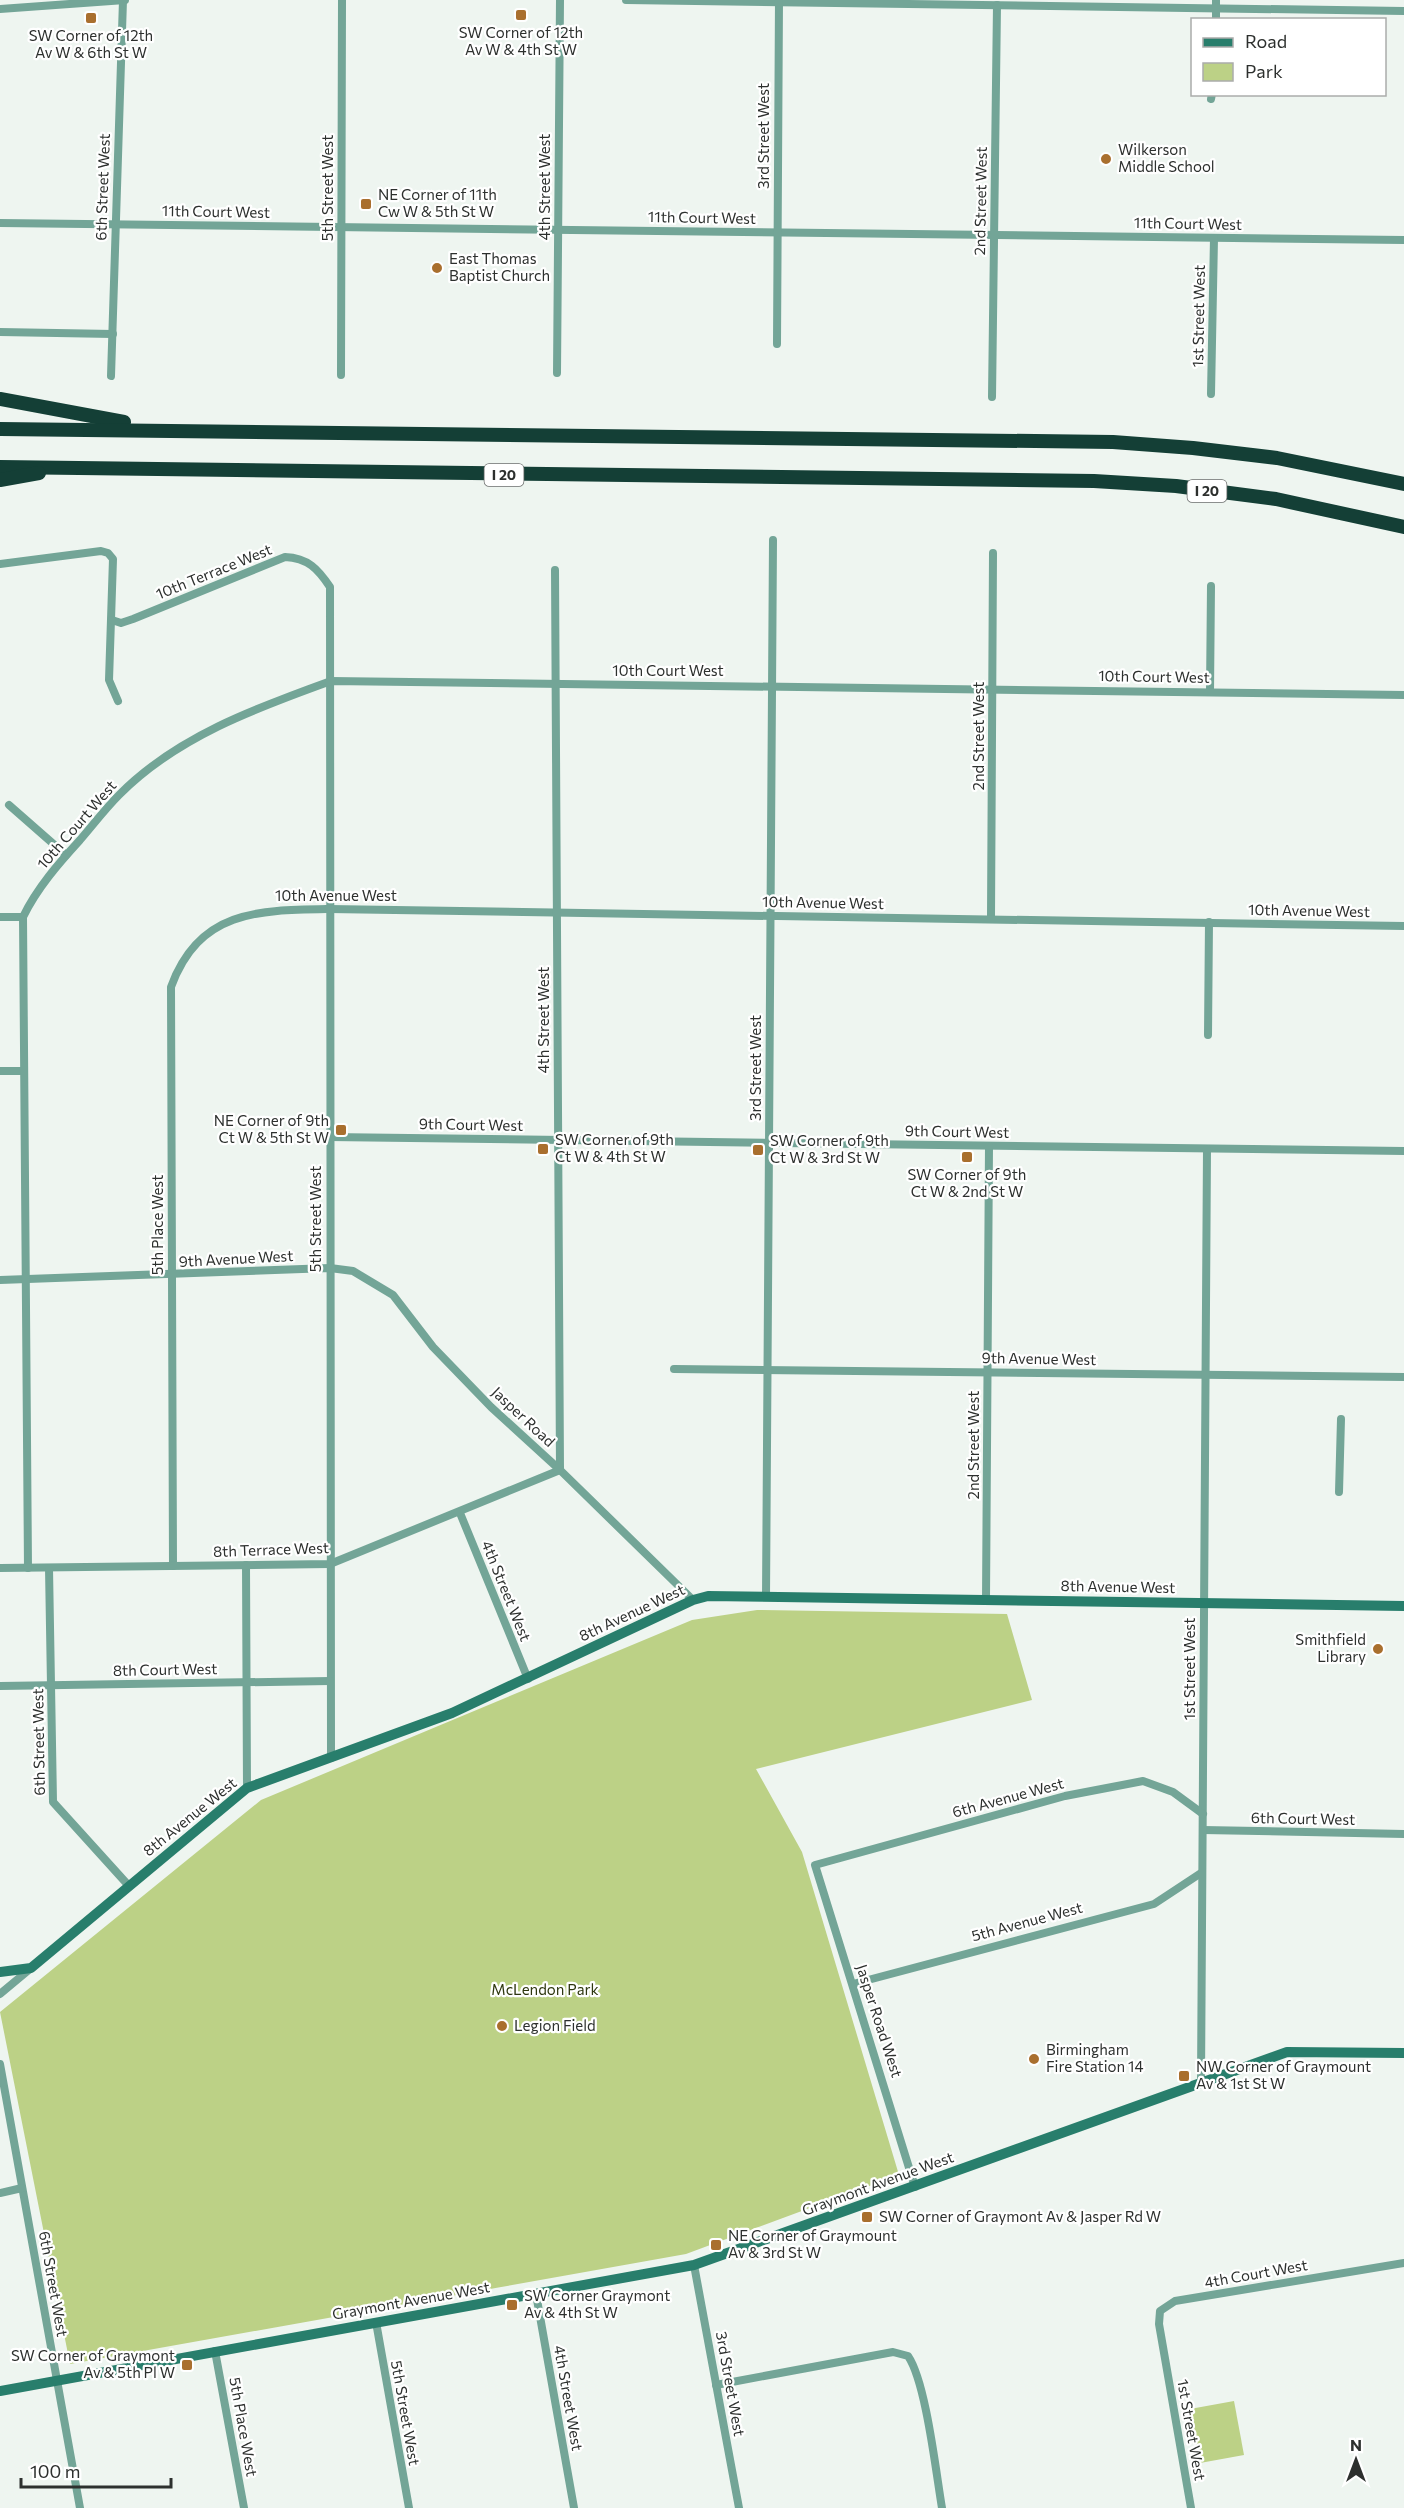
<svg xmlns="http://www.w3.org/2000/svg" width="1404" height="2508" viewBox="0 0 1404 2508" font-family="Commissioner,sans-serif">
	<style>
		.green { fill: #bcd186 }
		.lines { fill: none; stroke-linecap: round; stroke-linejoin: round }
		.street { stroke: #73a597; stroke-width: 8 }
		.secondary { stroke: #287e6c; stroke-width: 10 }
		.highway { stroke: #143f36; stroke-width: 14 }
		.poi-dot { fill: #a96f2e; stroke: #fff; stroke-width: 2 }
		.labels { text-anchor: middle; stroke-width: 4.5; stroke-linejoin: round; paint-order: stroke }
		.shield { fill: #fff; stroke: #6c6e6d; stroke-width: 1.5 }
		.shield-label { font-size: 14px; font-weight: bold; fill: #2d302e }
		.poi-label { font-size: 15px; fill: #2d302e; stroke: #fff; text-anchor: start }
		.street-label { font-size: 15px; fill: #2d302e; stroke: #fff }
		.park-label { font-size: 15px; fill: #2e370f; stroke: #fff }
	</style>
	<rect width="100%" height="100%" fill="#eef5f0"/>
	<g class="green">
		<polygon points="757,1610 1007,1614 1032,1700 756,1769 802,1852 899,2175 686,2254 70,2364 0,2012 261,1800 692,1620"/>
		<polygon points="1234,2401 1244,2455 1200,2463 1190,2409"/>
	</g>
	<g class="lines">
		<g class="street">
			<polyline points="626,0 1404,11"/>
			<polyline points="0,9 125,0"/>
			<polyline points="1216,20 1216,0"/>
			<polyline points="1211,99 1212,94"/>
			<polyline points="0,223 1404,240"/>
			<polyline points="0,332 113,334"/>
			<polyline points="777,344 779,0"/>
			<polyline points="557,373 560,0"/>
			<polyline points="341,375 342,0"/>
			<polyline points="111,376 123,0"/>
			<polyline points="1211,394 1214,238"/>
			<polyline points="992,397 997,5"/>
			<polyline points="0,564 101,551 108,553 113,559 109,680 118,701"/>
			<path d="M112,620L121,623L133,619L285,557C308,558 318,569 330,587L331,1758"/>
			<polyline points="1210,692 1211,586"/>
			<polyline points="9,805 66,855"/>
			<polyline points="0,917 23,917"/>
			<polyline points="991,918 993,553"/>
			<polyline points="1208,1035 1209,922"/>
			<polyline points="0,1071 24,1071"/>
			<polyline points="329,1137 1404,1151"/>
			<polyline points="0,1280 330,1268 353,1271 393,1295 433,1347 491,1407 560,1470 693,1600"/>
			<polyline points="674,1369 1404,1377"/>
			<polyline points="1339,1492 1341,1419"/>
			<polyline points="460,1513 528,1679"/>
			<polyline points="246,1565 247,1788"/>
			<path d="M173,1566L171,987C199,910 259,910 329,909L1404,926"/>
			<polyline points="0,1568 330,1564 560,1470 555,570"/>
			<path d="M28,1568L23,917C37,888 59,863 80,840C93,825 105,809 119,795C176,737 256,708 331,681L1404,695"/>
			<polyline points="49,1568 53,1802 129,1886"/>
			<polyline points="766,1597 773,540"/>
			<polyline points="986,1600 989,1146"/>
			<polyline points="0,1686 330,1681"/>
			<polyline points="1203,1830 1404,1834"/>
			<polyline points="853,1984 1154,1904 1201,1873"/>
			<polyline points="0,1994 30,1969"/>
			<polyline points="0,2064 80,2508"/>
			<polyline points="1201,2081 1207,1149"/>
			<polyline points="915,2187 815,1865 1065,1796 1143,1781 1173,1792 1203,1814"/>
			<polyline points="0,2193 22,2188"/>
			<polyline points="694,2265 739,2508"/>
			<polyline points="536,2294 574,2508"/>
			<polyline points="376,2322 409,2508"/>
			<polyline points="215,2351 244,2508"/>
			<path d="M716,2385L893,2352L908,2356C926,2382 936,2473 942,2508"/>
			<polyline points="1191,2508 1159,2324 1160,2311 1175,2301 1404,2263"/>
		</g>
		<g class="secondary">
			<polyline points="0,1972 31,1968 247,1788 452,1713 693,1600 708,1596 1404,1606"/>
			<polyline points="0,2391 694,2265 1287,2052 1404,2053"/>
		</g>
		<g class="highway">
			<polyline points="0,399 124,422"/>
			<polyline points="0,429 1113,442 1193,448 1277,458 1404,484"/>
			<polyline points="0,467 1094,481 1176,486 1276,499 1404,527"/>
			<polyline points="0,480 39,473"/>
		</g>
	</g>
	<g class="poi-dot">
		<rect x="515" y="9" width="12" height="12" rx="3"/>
		<rect x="85" y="12" width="12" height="12" rx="3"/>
		<circle cx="1106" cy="159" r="6"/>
		<rect x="360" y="198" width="12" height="12" rx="3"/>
		<circle cx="437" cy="268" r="6"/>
		<rect x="335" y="1124" width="12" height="12" rx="3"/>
		<rect x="537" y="1143" width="12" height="12" rx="3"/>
		<rect x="752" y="1144" width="12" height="12" rx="3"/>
		<rect x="961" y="1151" width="12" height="12" rx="3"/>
		<circle cx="1378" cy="1649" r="6"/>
		<circle cx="502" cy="2026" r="6"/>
		<circle cx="1034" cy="2059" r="6"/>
		<rect x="1178" y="2070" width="12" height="12" rx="3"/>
		<rect x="861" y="2211" width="12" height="12" rx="3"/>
		<rect x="710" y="2239" width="12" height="12" rx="3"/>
		<rect x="506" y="2299" width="12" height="12" rx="3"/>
		<rect x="181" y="2359" width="12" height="12" rx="3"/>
	</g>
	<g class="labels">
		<g class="shield">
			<rect x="484.5" y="464" width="39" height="22" rx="4.5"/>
			<rect x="1187.5" y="480" width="39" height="22" rx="4.5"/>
		</g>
		<g class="shield-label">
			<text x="504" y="480">I 20</text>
			<text x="1207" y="496">I 20</text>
		</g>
		<g class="poi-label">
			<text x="521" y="38" text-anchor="middle">SW Corner of 12th<tspan x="521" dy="17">Av W &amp; 4th St W</tspan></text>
			<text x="91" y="41" text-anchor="middle">SW Corner of 12th<tspan x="91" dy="17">Av W &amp; 6th St W</tspan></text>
			<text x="1118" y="155">Wilkerson<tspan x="1118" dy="17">Middle School</tspan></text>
			<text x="378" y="200">NE Corner of 11th<tspan x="378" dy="17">Cw W &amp; 5th St W</tspan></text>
			<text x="449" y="264">East Thomas<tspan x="449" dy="17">Baptist Church</tspan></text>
			<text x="329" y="1126" text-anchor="end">NE Corner of 9th<tspan x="329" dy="17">Ct W &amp; 5th St W</tspan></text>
			<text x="555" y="1145">SW Corner of 9th<tspan x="555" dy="17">Ct W &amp; 4th St W</tspan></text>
			<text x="770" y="1146">SW Corner of 9th<tspan x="770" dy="17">Ct W &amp; 3rd St W</tspan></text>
			<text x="967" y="1180" text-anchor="middle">SW Corner of 9th<tspan x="967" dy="17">Ct W &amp; 2nd St W</tspan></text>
			<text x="1366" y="1645" text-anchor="end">Smithfield<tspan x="1366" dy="17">Library</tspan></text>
			<text x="514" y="2031">Legion Field</text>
			<text x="1046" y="2055">Birmingham<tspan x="1046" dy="17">Fire Station 14</tspan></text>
			<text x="1196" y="2072">NW Corner of Graymount<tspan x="1196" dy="17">Av &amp; 1st St W</tspan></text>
			<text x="879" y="2222">SW Corner of Graymont Av &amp; Jasper Rd W</text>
			<text x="728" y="2241">NE Corner of Graymount<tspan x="728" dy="17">Av &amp; 3rd St W</tspan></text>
			<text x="524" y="2301">SW Corner Graymont<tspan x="524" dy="17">Av &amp; 4th St W</tspan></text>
			<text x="175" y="2361" text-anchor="end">SW Corner of Graymont<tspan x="175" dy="17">Av &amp; 5th Pl W</tspan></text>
		</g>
		<g class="street-label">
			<text transform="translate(764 136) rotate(-90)" y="5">3rd Street West</text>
			<text transform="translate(103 187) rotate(-88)" y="5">6th Street West</text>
			<text transform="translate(545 187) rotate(-90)" y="5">4th Street West</text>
			<text transform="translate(328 188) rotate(-90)" y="5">5th Street West</text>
			<text transform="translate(981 201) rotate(-89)" y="5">2nd Street West</text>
			<text transform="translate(216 212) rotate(1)" y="5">11th Court West</text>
			<text transform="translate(702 218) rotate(1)" y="5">11th Court West</text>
			<text transform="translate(1188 224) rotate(1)" y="5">11th Court West</text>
			<text transform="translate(1199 316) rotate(-89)" y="5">1st Street West</text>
			<text transform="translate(214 572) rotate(-22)" y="5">10th Terrace West</text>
			<text x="668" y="676">10th Court West</text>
			<text transform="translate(1154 677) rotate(1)" y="5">10th Court West</text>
			<text transform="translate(979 736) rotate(-90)" y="5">2nd Street West</text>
			<text transform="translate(77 825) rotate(-49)" y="5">10th Court West</text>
			<text x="336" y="901">10th Avenue West</text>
			<text transform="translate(823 903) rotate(1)" y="5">10th Avenue West</text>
			<text transform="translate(1309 911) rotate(1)" y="5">10th Avenue West</text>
			<text transform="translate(544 1020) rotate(-90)" y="5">4th Street West</text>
			<text transform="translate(756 1068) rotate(-90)" y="5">3rd Street West</text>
			<text transform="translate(471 1125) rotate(1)" y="5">9th Court West</text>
			<text transform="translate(957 1132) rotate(1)" y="5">9th Court West</text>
			<text transform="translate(316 1219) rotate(-90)" y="5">5th Street West</text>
			<text transform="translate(158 1225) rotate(-90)" y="5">5th Place West</text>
			<text transform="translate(236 1259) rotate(-3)" y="5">9th Avenue West</text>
			<text transform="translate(1039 1359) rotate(1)" y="5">9th Avenue West</text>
			<text transform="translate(523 1417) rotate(43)" y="5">Jasper Road</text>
			<text transform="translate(974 1445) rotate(-90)" y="5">2nd Street West</text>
			<text transform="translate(271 1550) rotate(-2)" y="5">8th Terrace West</text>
			<text transform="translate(1118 1587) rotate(1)" y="5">8th Avenue West</text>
			<text transform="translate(506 1591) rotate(68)" y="5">4th Street West</text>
			<text transform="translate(632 1613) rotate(-25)" y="5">8th Avenue West</text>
			<text transform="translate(1190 1669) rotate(-90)" y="5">1st Street West</text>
			<text transform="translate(165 1670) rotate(-1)" y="5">8th Court West</text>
			<text transform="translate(39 1742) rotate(-91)" y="5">6th Street West</text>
			<text transform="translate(1008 1798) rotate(-15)" y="5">6th Avenue West</text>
			<text transform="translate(190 1817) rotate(-39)" y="5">8th Avenue West</text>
			<text transform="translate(1303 1819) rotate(1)" y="5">6th Court West</text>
			<text transform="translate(1027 1922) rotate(-15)" y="5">5th Avenue West</text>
			<text transform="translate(879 2021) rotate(72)" y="5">Jasper Road West</text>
			<text transform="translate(878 2184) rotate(-20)" y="5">Graymont Avenue West</text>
			<text transform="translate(1256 2274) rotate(-10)" y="5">4th Court West</text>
			<text transform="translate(53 2284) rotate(80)" y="5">6th Street West</text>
			<text transform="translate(411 2301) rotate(-10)" y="5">Graymont Avenue West</text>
			<text transform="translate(730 2384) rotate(80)" y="5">3rd Street West</text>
			<text transform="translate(568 2398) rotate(80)" y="5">4th Street West</text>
			<text transform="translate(405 2413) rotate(80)" y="5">5th Street West</text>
			<text transform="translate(243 2427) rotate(80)" y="5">5th Place West</text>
			<text transform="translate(1191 2430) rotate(80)" y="5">1st Street West</text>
		</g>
		<g class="park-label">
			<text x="545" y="1995">McLendon Park</text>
		</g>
	</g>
	<rect x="1191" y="18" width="195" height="78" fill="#ffffff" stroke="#abacab" stroke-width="1.5"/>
	<rect x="1203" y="38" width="30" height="9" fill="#287e6c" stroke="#abacab" stroke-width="1.5"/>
	<text x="1245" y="48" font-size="18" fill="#2d302e">Road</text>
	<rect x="1203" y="63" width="30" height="18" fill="#bcd186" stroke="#abacab" stroke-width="1.5"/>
	<text x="1245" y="78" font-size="18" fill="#2d302e">Park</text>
	<g transform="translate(1356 2460)" stroke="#ffffff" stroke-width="4.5" paint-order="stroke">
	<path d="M0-4.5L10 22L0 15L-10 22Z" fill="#2d302e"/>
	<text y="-9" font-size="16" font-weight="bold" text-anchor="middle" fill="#2d302e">N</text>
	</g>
	<path d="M21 2478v9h150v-9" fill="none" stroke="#2d302e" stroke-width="3"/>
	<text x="30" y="2478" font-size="18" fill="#2d302e" stroke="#ffffff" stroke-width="4.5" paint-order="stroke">100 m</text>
</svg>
